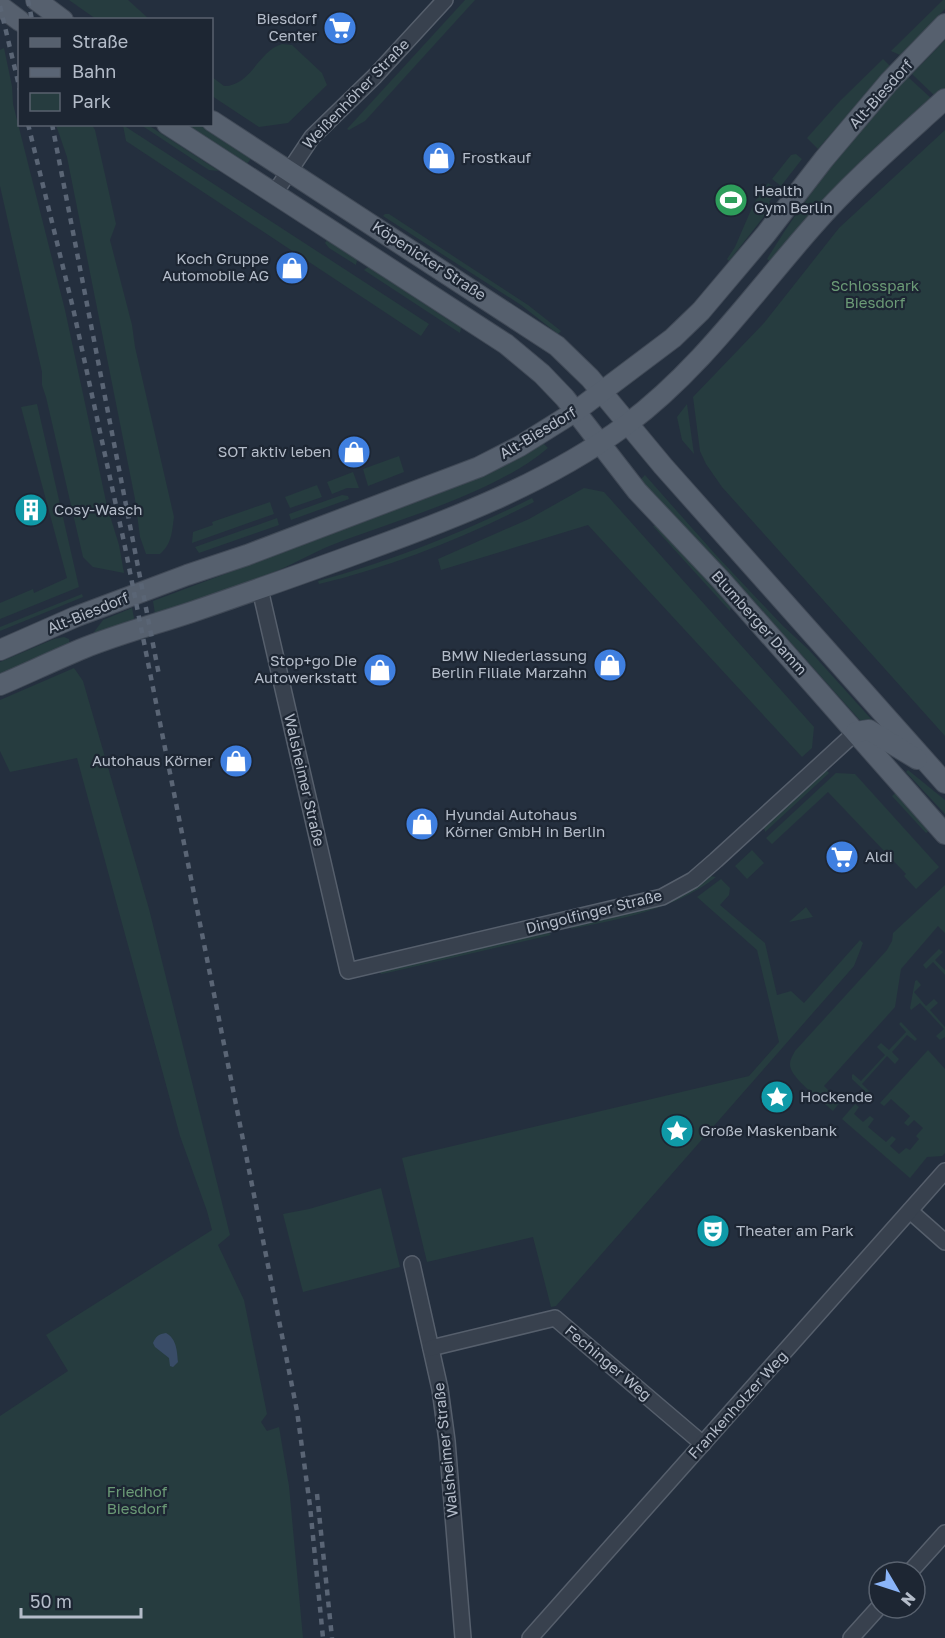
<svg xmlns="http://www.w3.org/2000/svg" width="945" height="1638" viewBox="0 0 945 1638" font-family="'Golos Text',sans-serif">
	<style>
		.green { fill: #263c3f }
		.water { fill: #394c67 }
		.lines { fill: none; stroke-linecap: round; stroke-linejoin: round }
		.minor-casing { stroke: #565f6c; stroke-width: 18 }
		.major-casing { stroke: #414a57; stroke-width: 22 }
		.minor { stroke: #38414e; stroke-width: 15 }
		.major { stroke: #56606e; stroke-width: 20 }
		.rail { stroke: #5a6575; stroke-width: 4.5; stroke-dasharray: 6 6; stroke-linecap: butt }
		.labels { text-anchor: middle; stroke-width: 4.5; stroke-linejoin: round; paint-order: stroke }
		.poi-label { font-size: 15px; fill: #b4bcc9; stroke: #1d2633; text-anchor: start }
		.street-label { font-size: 15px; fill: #b4bcc9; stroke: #1d2633 }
		.park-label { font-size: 15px; fill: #6b9a76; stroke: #1d2633 }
	</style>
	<rect width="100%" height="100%" fill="#242f3e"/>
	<g class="green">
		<polygon points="69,0 128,0 149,19 96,19"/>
		<polygon points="465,0 475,0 365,121 349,130 347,129"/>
		<polygon points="943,0 945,0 945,9 900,55 891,51"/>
		<polygon points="945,40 945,89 936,97 912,74"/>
		<path d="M282,44L292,45L322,73L327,85L288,123L259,127L212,96V77L224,86C251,86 258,51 282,44Z"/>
		<polygon points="4,48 12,86 13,104 65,310 107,506 119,545 124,573 93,567 83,557 46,397 42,385 42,372 0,186 0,50"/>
		<polygon points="883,59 890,66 818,149 807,138 840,101"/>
		<path d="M908,77L933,100L771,262L767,259C807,193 856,134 908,77Z"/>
		<path d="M56,125H92L95,130L116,224L110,240L132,325L135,347L174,517C172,531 172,544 160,554H146L140,537L135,499L67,157Z"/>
		<polygon points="123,125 429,324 421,336 126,141"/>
		<polygon points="141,125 148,125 219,171 209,170"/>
		<polygon points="187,125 203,125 252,157 247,164"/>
		<polygon points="945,130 945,736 722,487 706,464 700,451 693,397 764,323 839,228"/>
		<polygon points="796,154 802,159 781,186 772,179 791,155"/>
		<polygon points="768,183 778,190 769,202 773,205 729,261 727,259 735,247 754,203"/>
		<polygon points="385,214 389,214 528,305 561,331 558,334 521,305 383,216"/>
		<polygon points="327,240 357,260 356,265 329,248 325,243"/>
		<polygon points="368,267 461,328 460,333 364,270"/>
		<polygon points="37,404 79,587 0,619 0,603 33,589 34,593 67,578 21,407"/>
		<polygon points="687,404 694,454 682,440 677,417"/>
		<path d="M543,443L548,448C495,493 402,518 337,543C313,552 291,566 267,575C231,590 192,601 155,614L153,601L440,493Z"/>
		<polygon points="399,456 404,472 368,486 363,469"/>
		<polygon points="353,472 359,488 347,488 332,494 327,482"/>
		<polygon points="645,475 715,554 783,626 809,650 873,721 870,725 865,726 761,609 640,480"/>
		<polygon points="317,485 322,497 290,508 285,497"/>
		<polygon points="584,488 604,492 814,727 812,748 802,757 588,525 441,570 438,559 529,519"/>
		<polygon points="342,495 348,496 349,499 291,520 289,514"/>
		<path d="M532,498L534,502C465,537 394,566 319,584L318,581C392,561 464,532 532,498Z"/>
		<polygon points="270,502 274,514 192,543 193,532 213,525 212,522"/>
		<polygon points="277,518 279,525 199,553 195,547"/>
		<polygon points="653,526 657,526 732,604 730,611"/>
		<polygon points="82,594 83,597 0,631 0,627"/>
		<polygon points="132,608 135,623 96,633 94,632 103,620"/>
		<polygon points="64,637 69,639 70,645 0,675 0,662 54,639"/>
		<polygon points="74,668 83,681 149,909 230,1235 218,1245 244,1300 267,1414 261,1422 267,1431 279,1427 289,1486 303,1638 0,1638 0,1416 68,1371 46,1335 212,1230 207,1211 180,1136 77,758 10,772 0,751 0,700"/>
		<polygon points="826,770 829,773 765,832 764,827"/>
		<polygon points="908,770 945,800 945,814 906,772"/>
		<polygon points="836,773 855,774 939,867 916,889 904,876 906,874 828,792 772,844 766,838"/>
		<polygon points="898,791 929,831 926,833 892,796"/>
		<polygon points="752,850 764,863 747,879 735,866"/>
		<path d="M710,876L716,877C674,910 623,918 571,929L573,925C619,913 672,907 710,876Z"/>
		<polygon points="721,879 730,888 729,895 720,905 765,943 777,995 791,991 804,1003 860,940 863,943 854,966 556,1306 551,1307 533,1237 427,1262 402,1158 749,1076 779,1042 757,950 697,897"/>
		<path d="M945,885V933L938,926L901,969L895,1007L824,1086L840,1102L833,1111C822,1101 796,1082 791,1069C788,1062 792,1057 795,1051L887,950L892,941L893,933Z"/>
		<polygon points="806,907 813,917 789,922"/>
		<polygon points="547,931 551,935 391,972 381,974 380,972"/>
		<polygon points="939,949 943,952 935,960 945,970 945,975 933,962 926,969 923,965"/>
		<polygon points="917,980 921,985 914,992 926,1006 934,999 938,1003 930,1010 945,1027 945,1037 940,1040 936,1036 944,1029 920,1003 911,1010 910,1008 915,981"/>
		<polygon points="901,1022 917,1039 915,1041 907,1035 892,1052 899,1059 895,1064 887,1056 862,1084 870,1092 868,1094 852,1079 852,1075 853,1074 861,1081 885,1055 877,1047 881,1043 889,1050 906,1032 899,1024"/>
		<polygon points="928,1050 945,1069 945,1153 942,1156 927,1157 910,1178 842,1119 855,1104 859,1107 854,1114 863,1122 870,1116 874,1119 868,1127 886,1142 892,1136 896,1139 890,1146 899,1154 906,1148 910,1150 919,1139 916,1136 923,1128 914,1120 908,1126 904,1123 910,1116 891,1099 884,1106 880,1103"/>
		<polygon points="381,1188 400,1267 303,1292 283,1214 309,1209"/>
	</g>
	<path class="water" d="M166,1333C177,1339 177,1352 178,1362L173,1367L170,1366L169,1358L155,1347L153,1343C156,1336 159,1334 166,1333Z"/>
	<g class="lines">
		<defs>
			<g id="minor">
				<polyline points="274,194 312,137 375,76 445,0"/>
				<polyline points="260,589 348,971 662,897 693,880 716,860 856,732"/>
				<polyline points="910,1211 945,1242"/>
				<polyline points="412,1264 440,1389 447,1441 463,1638"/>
				<polyline points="431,1348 555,1318 703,1444"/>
				<polyline points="910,1572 945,1533"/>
				<polyline points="530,1638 945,1171"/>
				<polyline points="851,1638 879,1607"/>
			</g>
			<g id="major">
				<polyline points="36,0 63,20"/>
				<polyline points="0,6 20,21"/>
				<polyline points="212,121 557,346 590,378 663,466 945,783"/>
				<polyline points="167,124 506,344 542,374 565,398 637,491 721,580 945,834"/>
				<polyline points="0,650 75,617 187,575 247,555 479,467 520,446 576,411 673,338 701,311 766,234 824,159 889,82 945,24"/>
				<path d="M0,685C28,673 55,660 84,648C119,634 156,624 192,612C250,592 307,572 364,551C455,518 547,483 626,425C700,370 753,294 813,226C853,180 900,140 945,99"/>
				<polyline points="856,732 869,730 917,759"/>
			</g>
		</defs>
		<use href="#minor" class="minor-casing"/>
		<use href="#major" class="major-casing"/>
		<use href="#minor" class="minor"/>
		<use href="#major" class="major"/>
		<g class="rail">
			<polyline points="28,0 32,20"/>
			<polyline points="0,6 20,90"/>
			<polyline points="28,124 73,308 124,542 297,1411 310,1506 323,1638"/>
			<polyline points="52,124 159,675"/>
			<polyline points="317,1494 332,1638"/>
		</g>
	</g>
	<defs>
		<symbol id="supermarket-disc" viewBox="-11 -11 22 22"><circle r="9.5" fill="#3f7fe0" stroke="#1d2633"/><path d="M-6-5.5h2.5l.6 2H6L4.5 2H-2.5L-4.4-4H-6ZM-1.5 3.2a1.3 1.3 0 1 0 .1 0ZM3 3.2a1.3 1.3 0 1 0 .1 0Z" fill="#fff"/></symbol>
		<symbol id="shop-disc" viewBox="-11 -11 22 22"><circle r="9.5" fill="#3f7fe0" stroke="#1d2633"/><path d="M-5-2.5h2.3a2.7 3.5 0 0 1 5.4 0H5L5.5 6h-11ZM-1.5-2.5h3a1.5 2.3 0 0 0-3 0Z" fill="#fff"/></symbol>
		<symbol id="stadium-disc" viewBox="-11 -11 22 22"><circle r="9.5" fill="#2e9e5b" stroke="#1d2633"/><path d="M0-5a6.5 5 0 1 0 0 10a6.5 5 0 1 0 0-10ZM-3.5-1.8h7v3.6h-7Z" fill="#fff"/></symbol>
		<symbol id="building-disc" viewBox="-11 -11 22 22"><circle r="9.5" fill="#0f9aa8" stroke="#1d2633"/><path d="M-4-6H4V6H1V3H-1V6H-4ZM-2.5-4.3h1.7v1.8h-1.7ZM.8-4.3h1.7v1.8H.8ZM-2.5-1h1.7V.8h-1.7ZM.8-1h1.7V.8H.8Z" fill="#fff"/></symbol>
		<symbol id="sight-disc" viewBox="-11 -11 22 22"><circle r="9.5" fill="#0f9aa8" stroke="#1d2633"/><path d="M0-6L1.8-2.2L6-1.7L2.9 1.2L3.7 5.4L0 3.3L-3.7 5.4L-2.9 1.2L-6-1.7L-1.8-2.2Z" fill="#fff"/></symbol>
		<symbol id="theatre-disc" viewBox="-11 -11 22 22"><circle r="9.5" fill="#0f9aa8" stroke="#1d2633"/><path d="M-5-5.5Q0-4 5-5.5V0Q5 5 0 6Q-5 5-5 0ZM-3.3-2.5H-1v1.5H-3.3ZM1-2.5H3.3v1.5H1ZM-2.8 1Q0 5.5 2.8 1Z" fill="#fff"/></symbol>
	</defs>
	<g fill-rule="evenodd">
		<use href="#supermarket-disc" x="321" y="9" width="38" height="38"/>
		<use href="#shop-disc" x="420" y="139" width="38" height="38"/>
		<use href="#stadium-disc" x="712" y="181" width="38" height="38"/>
		<use href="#shop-disc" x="273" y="249" width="38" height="38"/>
		<use href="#shop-disc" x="335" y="433" width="38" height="38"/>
		<use href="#building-disc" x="12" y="491" width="38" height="38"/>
		<use href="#shop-disc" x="591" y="646" width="38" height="38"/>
		<use href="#shop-disc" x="361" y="651" width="38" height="38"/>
		<use href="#shop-disc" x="217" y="742" width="38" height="38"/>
		<use href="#shop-disc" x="403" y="805" width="38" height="38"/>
		<use href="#supermarket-disc" x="823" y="838" width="38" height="38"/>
		<use href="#sight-disc" x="758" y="1078" width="38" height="38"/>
		<use href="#sight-disc" x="658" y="1112" width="38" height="38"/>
		<use href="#theatre-disc" x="694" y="1212" width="38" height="38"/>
	</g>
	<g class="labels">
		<g class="poi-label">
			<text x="317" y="24" text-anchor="end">Biesdorf<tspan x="317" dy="17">Center</tspan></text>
			<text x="462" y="163">Frostkauf</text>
			<text x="754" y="196">Health<tspan x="754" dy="17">Gym Berlin</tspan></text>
			<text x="269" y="264" text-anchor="end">Koch Gruppe<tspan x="269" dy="17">Automobile AG</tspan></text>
			<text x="331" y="457" text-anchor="end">SOT aktiv leben</text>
			<text x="54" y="515">Cosy-Wasch</text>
			<text x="587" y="661" text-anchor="end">BMW Niederlassung<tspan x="587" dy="17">Berlin Filiale Marzahn</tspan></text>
			<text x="357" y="666" text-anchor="end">Stop+go Die<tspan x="357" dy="17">Autowerkstatt</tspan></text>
			<text x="213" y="766" text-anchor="end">Autohaus Körner</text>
			<text x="445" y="820">Hyundai Autohaus<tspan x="445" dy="17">Körner GmbH in Berlin</tspan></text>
			<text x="865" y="862">Aldi</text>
			<text x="800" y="1102">Hockende</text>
			<text x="700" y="1136">Große Maskenbank</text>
			<text x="736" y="1236">Theater am Park</text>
		</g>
		<g class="street-label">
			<text transform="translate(356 94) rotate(-46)" y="5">Weißenhöher Straße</text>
			<text transform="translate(881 94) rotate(-48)" y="5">Alt-Biesdorf</text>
			<text transform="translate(429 261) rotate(33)" y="5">Köpenicker Straße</text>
			<text transform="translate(538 433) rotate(-31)" y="5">Alt-Biesdorf</text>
			<text transform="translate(88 613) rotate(-22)" y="5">Alt-Biesdorf</text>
			<text transform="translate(759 623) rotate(48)" y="5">Blumberger Damm</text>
			<text transform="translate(304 780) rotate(77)" y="5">Walsheimer Straße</text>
			<text transform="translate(594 912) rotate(-14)" y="5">Dingolfinger Straße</text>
			<text transform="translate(608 1363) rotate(40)" y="5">Fechinger Weg</text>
			<text transform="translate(738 1405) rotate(-48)" y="5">Frankenholzer Weg</text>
			<text transform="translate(446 1450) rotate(-96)" y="5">Walsheimer Straße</text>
		</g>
		<g class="park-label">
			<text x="875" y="291">Schlosspark<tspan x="875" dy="17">Biesdorf</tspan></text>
			<text x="137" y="1497">Friedhof<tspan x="137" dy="17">Biesdorf</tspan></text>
		</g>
	</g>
	<rect x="18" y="18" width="195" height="108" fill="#1d2633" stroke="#59626f" stroke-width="1.5"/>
	<rect x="30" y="38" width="30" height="9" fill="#56606e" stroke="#59626f" stroke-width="1.5"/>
	<text x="72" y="48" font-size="18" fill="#b4bcc9">Straße</text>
	<rect x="30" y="68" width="30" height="9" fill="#5a6575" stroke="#59626f" stroke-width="1.5"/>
	<text x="72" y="78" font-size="18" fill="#b4bcc9">Bahn</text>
	<rect x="30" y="93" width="30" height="18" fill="#263c3f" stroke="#59626f" stroke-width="1.5"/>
	<text x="72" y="108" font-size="18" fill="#b4bcc9">Park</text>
	<g transform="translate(897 1590) rotate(129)"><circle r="28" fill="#1d2633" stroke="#59626f" stroke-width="1.5"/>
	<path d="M0-4.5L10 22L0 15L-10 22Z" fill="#8ab4f8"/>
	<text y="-9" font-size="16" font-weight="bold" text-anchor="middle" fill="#b4bcc9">N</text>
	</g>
	<path d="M21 1608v9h120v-9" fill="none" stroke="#b4bcc9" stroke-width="3"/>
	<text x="30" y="1608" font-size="18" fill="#b4bcc9" stroke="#1d2633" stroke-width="4.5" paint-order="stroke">50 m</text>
</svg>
